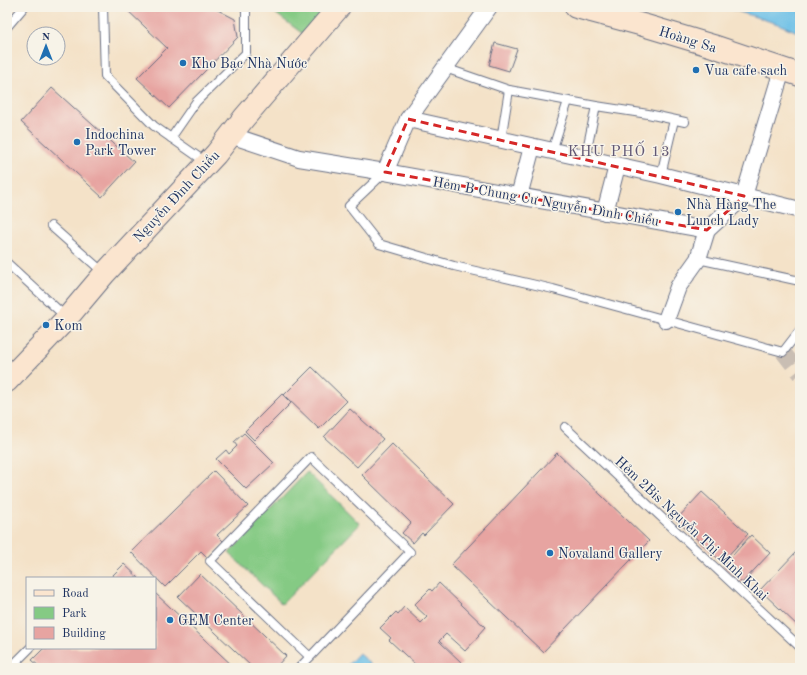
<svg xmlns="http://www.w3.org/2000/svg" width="807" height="675" viewBox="0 0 807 675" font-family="'Old Standard TT',serif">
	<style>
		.green { fill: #85ca84; stroke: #507c71 }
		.water { fill: #6bbfe7; stroke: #4377a2 }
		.building { fill: #e7a4a1 }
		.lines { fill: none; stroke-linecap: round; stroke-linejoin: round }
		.street-tunnel { stroke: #c9beb3; stroke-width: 16; stroke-dasharray: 16 8; stroke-linecap: butt }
		.lane-casing { stroke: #676e83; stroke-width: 10 }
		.street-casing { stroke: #676e83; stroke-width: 18 }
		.secondary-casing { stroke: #676e83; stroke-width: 24 }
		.lane { stroke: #fff; stroke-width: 8 }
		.street { stroke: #fff; stroke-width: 16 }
		.secondary { stroke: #fbe5cf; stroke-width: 22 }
		.marked { fill: none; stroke: #d62828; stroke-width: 3; stroke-dasharray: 8 5; stroke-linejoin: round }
		.poi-dot { fill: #1f6fb2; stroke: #f7f3e8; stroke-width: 1.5 }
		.labels { text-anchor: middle; stroke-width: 3; stroke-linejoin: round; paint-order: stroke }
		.street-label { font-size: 14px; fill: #1b2f5e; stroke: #f7f3e8 }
		.poi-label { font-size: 14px; fill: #1b2f5e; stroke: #f7f3e8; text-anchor: start }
		.neighbourhood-label { font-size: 15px; letter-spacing: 1px; fill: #625875; stroke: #f7f3e8 }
	</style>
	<rect width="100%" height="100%" fill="#f7f3e8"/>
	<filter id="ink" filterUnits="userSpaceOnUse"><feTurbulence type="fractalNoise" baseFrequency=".025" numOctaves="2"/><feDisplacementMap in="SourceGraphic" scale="8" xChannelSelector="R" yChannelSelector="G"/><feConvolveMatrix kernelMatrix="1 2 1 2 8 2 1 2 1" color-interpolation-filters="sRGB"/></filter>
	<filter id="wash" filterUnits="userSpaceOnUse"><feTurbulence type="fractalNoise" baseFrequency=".012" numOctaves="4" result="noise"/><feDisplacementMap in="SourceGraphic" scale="16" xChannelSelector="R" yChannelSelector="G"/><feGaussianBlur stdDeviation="0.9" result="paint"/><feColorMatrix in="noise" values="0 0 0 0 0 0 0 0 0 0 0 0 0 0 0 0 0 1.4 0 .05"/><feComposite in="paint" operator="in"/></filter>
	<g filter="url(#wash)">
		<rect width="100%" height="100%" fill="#f4e2c8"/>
		<g class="green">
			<polygon points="267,7 328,7 303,34"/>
			<polygon points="307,472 360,524 282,604 229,553"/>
		</g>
		<g class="water">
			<polygon points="724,7 800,7 800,33 778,24"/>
			<polygon points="359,653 375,668 345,668"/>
		</g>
		<g id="blocks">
			<g class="building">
				<polygon points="124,7 212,7 235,19 238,37 169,108 137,78 167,48"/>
				<polygon points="495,43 517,49 509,71 489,65"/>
				<polygon points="52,88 134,162 102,197 21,122"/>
				<polygon points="312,367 347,401 319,429 284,395"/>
				<polygon points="282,394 291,403 254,440 245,431"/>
				<polygon points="350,409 383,439 357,467 324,437"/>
				<polygon points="244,433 274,463 246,489 216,459 226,450 229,454 237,446 234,442"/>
				<polygon points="392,444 454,504 424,535 422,533 413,543 402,533 411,523 362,475"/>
				<polygon points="557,453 649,541 543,652 451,565"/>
				<polygon points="214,471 248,506 217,535 224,542 208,558 201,551 165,587 131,552"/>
				<polygon points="702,492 748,534 722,562 676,520"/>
				<polygon points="751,535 770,553 742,583 723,566"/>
				<polygon points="797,551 800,554 800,628 760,590"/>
				<polygon points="124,564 139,578 110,578"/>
				<polygon points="200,574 286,656 275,668 253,668 178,597"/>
				<polygon points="439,583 485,627 478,635 479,636 465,651 446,634 439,641 462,663 458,668 419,668 389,640 391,638 380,628 396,612 398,614 404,607 421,623 427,617 414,605 430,589 432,591"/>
				<polygon points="155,593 235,668 41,668 32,660 44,648 155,648"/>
			</g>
		</g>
	</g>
	<g filter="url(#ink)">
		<use href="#blocks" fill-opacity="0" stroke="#676e83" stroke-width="1"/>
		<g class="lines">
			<polyline class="street-tunnel" points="783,352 800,374"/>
			<defs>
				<g id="lane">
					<polyline points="103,7 105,76 154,126 207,163"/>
					<polyline points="7,27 24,7"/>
					<polyline points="445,68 509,90 596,106 648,114 685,122"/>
					<polyline points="171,138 196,102 246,53 246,9 244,7"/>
					<polyline points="501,140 509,90"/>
					<polyline points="552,151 568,101"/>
					<polyline points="585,159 596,106"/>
					<polyline points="385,172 349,206 379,244 454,266 553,289 783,352 800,330"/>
					<polyline points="661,175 674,120"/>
					<polyline points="51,226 104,273"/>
					<polyline points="698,259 800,281"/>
					<polyline points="7,263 67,318"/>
					<polyline points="565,427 800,647"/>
					<polyline points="10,668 30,648"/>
					<polyline points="299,668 310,657 410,552 311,457 210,561 310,657"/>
				</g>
				<g id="street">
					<polyline points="408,119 661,175 800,210"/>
					<polyline points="230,135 299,158 385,172 707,230"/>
					<polyline points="385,172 408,119 489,7"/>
					<polyline points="519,196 532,147"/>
					<polyline points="605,212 617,166"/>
					<polyline points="666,320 678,287 698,259 707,230 744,196 782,70"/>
				</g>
				<g id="secondary">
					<polyline points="576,7 643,25 713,46 800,75"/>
					<polyline points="7,381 67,318 105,273 216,154 244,118 339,7"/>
				</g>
			</defs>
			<use href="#lane" class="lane-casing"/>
			<use href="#street" class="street-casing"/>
			<use href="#secondary" class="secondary-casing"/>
			<use href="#lane" class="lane"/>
			<use href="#street" class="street"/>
			<use href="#secondary" class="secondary"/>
		</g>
	</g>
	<path class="marked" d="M408,119L744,196L707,230L385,172Z"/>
	<g class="poi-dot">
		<circle cx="183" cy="63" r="4"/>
		<circle cx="696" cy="70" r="4"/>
		<circle cx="77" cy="142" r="4"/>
		<circle cx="678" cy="212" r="4"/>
		<circle cx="46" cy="325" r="4"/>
		<circle cx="550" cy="553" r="4"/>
		<circle cx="170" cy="620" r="4"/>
	</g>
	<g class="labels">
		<g class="street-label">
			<text transform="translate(688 39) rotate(17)" y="5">Hoàng Sa</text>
			<text transform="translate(176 196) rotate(-47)" y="5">Nguyễn Đình Chiểu</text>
			<text transform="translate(546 201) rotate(10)" y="5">Hẻm B Chung Cư Nguyễn Ðình Chiểu</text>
			<text transform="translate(692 528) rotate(43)" y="5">Hẻm 2Bis Nguyễn Thị Minh Khai</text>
		</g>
		<g class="poi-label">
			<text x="191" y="68">Kho Bạc Nhà Nước</text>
			<text x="704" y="75">Vua cafe sach</text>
			<text x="85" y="139">Indochina<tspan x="85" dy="16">Park Tower</tspan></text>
			<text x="686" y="209">Nhà Hàng The<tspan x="686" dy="16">Lunch Lady</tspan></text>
			<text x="54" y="330">Kom</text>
			<text x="558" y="558">Novaland Gallery</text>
			<text x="178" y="625">GEM Center</text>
		</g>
		<g class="neighbourhood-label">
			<text x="619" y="156">KHU PHỐ 13</text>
		</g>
	</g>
	<rect width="807" height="675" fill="none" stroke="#f7f3e8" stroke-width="24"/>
	<rect x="26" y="577" width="130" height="72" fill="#f7f3e8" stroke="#9fa5b1"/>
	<rect x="34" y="590" width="20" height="6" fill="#fbe5cf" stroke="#9fa5b1"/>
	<text x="62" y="597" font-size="12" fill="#1b2f5e">Road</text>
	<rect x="34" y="607" width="20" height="12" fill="#85ca84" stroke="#9fa5b1"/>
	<text x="62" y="617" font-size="12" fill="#1b2f5e">Park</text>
	<rect x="34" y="627" width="20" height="12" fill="#e7a4a1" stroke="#9fa5b1"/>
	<text x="62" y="637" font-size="12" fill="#1b2f5e">Building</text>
	<g transform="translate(46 46)"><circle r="19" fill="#f7f3e8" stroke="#9fa5b1"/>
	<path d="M0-3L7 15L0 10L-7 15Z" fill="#1f6fb2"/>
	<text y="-6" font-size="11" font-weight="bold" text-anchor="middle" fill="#1b2f5e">N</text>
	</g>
</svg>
